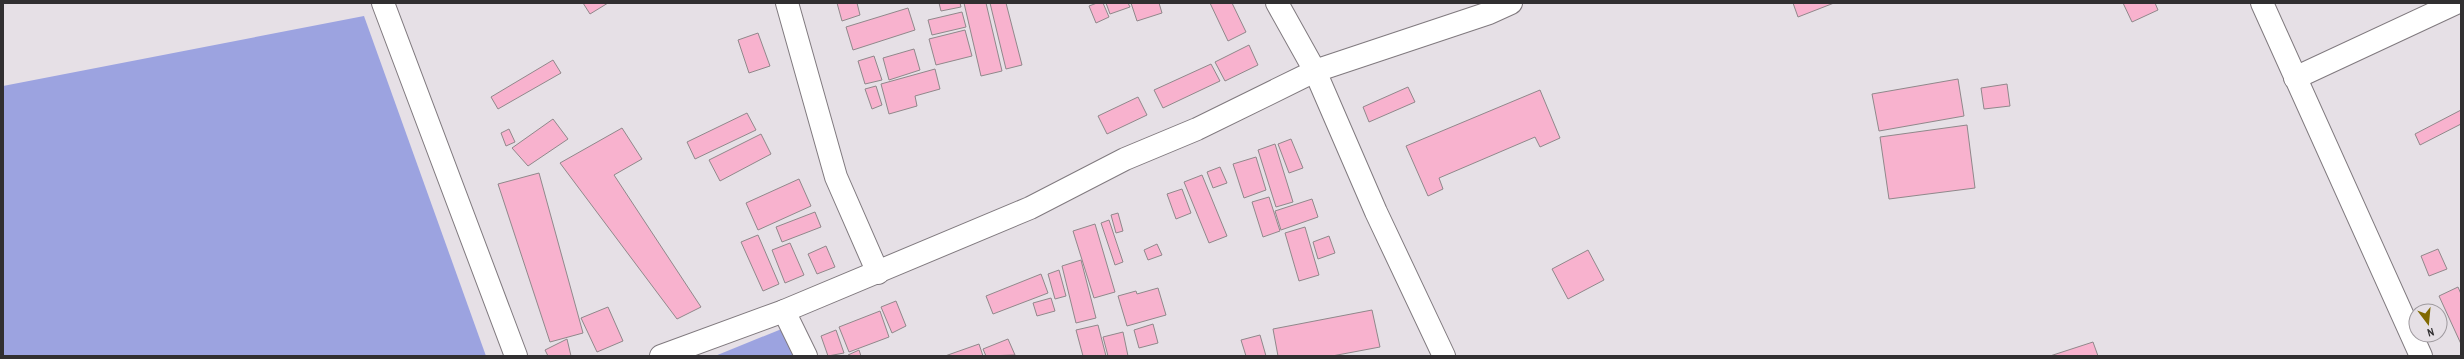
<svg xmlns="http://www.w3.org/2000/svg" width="2464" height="359" viewBox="0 0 2464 359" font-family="'Archivo Narrow',sans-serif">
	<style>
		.water { fill: #9ca3e0 }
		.building { fill: #f8b2ce; stroke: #90888b }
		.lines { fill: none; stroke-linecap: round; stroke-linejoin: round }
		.minor-casing { stroke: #807a7f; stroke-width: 24 }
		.minor { stroke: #fff; stroke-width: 22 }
	</style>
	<rect width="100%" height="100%" fill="#e6e0e6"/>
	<g class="water">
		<polygon points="364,16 486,356 3,356 3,86"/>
		<polygon points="784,328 795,356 715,356"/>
	</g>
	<g class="building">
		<polygon points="583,3 608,3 590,14"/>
		<polygon points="837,3 857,3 860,15 842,21"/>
		<polygon points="939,3 960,3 961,7 941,11"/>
		<polygon points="964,3 986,3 1002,71 981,76"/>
		<polygon points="990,3 1006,3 1022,65 1006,69"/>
		<polygon points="1097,3 1103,3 1109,17 1096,23 1089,6"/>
		<polygon points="1106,3 1128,3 1130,7 1110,14"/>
		<polygon points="1131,3 1159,3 1162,13 1137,21"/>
		<polygon points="1210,3 1232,3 1246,32 1228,41"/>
		<polygon points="1793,3 1834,3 1798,17"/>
		<polygon points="2123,3 2155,3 2158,10 2132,22"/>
		<polygon points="908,8 915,30 853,50 846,27"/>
		<polygon points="962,12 966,27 932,35 928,20"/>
		<polygon points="965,30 972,56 936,65 929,39"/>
		<polygon points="758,33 770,66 749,73 738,40"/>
		<polygon points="1249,45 1258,65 1225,81 1215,62"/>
		<polygon points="914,49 920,70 889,80 883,58"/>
		<polygon points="874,56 882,80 865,84 858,61"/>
		<polygon points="553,60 561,73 498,109 491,97"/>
		<polygon points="1211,64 1220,81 1163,108 1154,90"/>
		<polygon points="935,69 940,89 915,96 917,106 889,114 881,84"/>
		<polygon points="1958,79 1964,116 1879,131 1872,94"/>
		<polygon points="2007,84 2010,106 1984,109 1981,88"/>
		<polygon points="876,86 882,105 872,109 865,89"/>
		<polygon points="1408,87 1415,102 1369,122 1363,107"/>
		<polygon points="1540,90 1560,138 1540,147 1535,137 1439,178 1443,189 1428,196 1406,146"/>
		<polygon points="1138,97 1147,115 1107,134 1098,116"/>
		<polygon points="2461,110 2461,124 2420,145 2415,134"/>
		<polygon points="747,113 756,130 695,159 687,142"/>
		<polygon points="553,119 568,139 528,166 512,148"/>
		<polygon points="1967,125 1975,188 1889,199 1880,137"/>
		<polygon points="622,128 642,159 614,175 701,307 677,319 560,163"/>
		<polygon points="509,129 515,142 506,146 501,133"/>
		<polygon points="761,134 771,154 720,181 709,160"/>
		<polygon points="1291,139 1303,168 1289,173 1278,144"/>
		<polygon points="1275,144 1293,202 1276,207 1258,150"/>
		<polygon points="1256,157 1266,190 1244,198 1233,164"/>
		<polygon points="1220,167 1227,183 1213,188 1207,172"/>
		<polygon points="539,173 583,333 550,342 498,184"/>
		<polygon points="1202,175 1227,236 1209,243 1184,182"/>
		<polygon points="799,179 811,206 758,230 746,203"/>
		<polygon points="1182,189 1191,213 1176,219 1167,194"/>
		<polygon points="1269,197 1280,231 1263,237 1252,202"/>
		<polygon points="1312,199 1318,217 1281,230 1275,211"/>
		<polygon points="815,212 821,227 782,242 776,227"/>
		<polygon points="1118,213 1123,231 1116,233 1111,215"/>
		<polygon points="1109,220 1123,262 1115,265 1101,223"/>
		<polygon points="1095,224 1115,292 1094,298 1073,231"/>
		<polygon points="1305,227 1319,275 1299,281 1285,233"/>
		<polygon points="758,235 779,284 763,291 741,242"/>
		<polygon points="1329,236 1335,253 1318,259 1313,242"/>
		<polygon points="790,243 804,275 785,283 772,250"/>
		<polygon points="1157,244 1162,255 1148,260 1144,250"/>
		<polygon points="826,246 835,267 817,274 808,254"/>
		<polygon points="2438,249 2447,269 2429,276 2421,256"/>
		<polygon points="1588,250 1604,280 1568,299 1552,269"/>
		<polygon points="1081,260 1096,318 1076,323 1062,266"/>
		<polygon points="1059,270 1066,296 1055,299 1048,274"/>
		<polygon points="1041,274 1048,293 993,314 986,296"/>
		<polygon points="2458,287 2461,294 2461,344 2439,296"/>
		<polygon points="1158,288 1166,315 1127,326 1118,296 1136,291 1137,294"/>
		<polygon points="1051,298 1055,311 1037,316 1033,303"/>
		<polygon points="896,301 906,326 892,333 881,307"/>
		<polygon points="608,307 623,341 597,352 581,318"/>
		<polygon points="1372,310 1380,347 1332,356 1278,356 1273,329"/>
		<polygon points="880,311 889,337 849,352 839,327"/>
		<polygon points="1153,324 1158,343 1139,348 1134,330"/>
		<polygon points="1098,325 1106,356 1083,356 1076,330"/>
		<polygon points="836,330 844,353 828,356 821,336"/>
		<polygon points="1123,332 1128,356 1108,356 1103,337"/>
		<polygon points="1260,335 1266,356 1246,356 1241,340"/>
		<polygon points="567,339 571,356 548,356 545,350"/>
		<polygon points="1008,339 1015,355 986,356 983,349"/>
		<polygon points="2093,342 2098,356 2050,356"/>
		<polygon points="979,344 983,356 945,356"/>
		<polygon points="859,350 861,356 849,356 848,355"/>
	</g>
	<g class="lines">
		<defs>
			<g id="minor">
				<polyline points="383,3 516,356"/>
				<polyline points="787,3 836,177 878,273"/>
				<polyline points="1277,3 1315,71 1376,212 1444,356"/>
				<polyline points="2262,3 2421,356"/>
				<polyline points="2295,78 2456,3"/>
				<polyline points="661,356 784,311"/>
				<polyline points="806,356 784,311 1030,208 1125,159 1197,129 1315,71 1489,13 1511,3"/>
			</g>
		</defs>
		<use href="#minor" class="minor-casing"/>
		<use href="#minor" class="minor"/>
	</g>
	<rect width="2464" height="359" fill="none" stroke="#312f31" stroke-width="8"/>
	<g transform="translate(2428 323) rotate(164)"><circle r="19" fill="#e6e0e6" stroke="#9e999e"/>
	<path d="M0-3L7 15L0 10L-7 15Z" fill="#816901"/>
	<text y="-6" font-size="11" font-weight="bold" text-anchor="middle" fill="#312f31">N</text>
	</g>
</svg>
